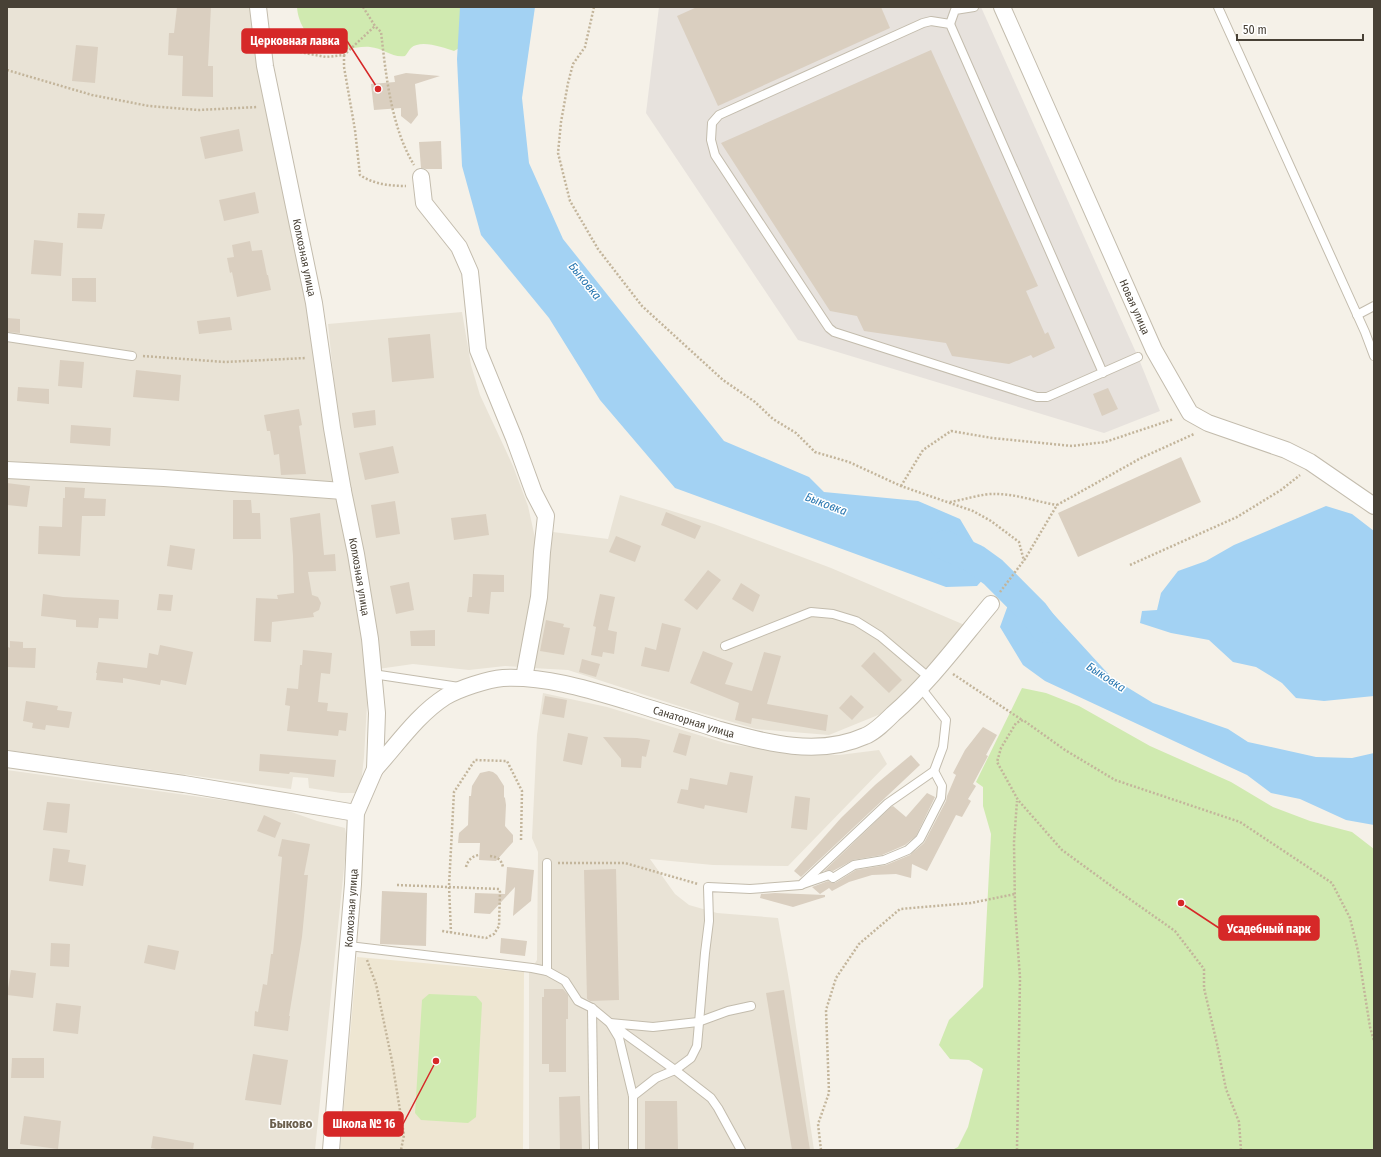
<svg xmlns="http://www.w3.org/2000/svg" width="1381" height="1157" viewBox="0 0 1381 1157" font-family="'Fira Sans Condensed',sans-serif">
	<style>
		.residential { fill: #e9e3d6 }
		.industrial { fill: #e7e2dd }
		.education { fill: #eee6d2 }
		.green { fill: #d0eab0 }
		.water { fill: #a3d2f3 }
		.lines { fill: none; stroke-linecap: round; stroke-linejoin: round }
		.river { stroke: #a3d2f3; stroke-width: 30 }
		.building { fill: #dacfc0 }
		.service-casing { stroke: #c3bcad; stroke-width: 10 }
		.minor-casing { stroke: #c3bcad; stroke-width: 18 }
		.path { stroke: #c3b59b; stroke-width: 2.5; stroke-dasharray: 2 2; stroke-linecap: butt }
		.service { stroke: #fff; stroke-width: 8 }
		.minor { stroke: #fff; stroke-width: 16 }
		.labels { text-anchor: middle; stroke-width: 3; stroke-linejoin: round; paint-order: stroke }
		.street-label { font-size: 11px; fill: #484136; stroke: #fff }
		.water-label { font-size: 12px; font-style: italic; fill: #2a78b1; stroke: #fff }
		.quarter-label { font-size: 13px; font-weight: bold; fill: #6b5f4d; stroke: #fff }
		.leader { fill: none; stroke: #d62828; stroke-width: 1.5 }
		.callout-dot { fill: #d62828; stroke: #fff; stroke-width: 1.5 }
		.callout { fill: #d62828; stroke: #d62828; stroke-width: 1.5 }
		.callout-label { font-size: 12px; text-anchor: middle; font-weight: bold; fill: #fff }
	</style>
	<rect width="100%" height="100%" fill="#f5f1e8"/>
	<g class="residential">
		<polygon points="7,7 252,7 314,328 340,486 7,461"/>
		<polygon points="462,312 471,365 480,395 513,466 528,506 537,547 534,589 522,667 505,666 469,670 413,664 378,669 340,440 328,324"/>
		<polygon points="7,475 344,500 368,688 364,757 360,793 341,793 309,788 308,778 293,777 291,789 7,750"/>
		<polygon points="620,495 714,524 831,568 967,626 926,675 883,713 829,735 756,729 691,710 568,670 532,668 544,606 553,532 608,539"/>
		<polygon points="543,693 607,707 728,744 797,754 839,755 879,750 887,764 788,866 713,865 650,859 675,894 689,905 717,913 778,918 790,986 814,1150 529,1150 529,973 537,960 538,852 532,838 537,735"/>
		<polygon points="7,770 280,808 317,821 345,828 347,839 315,1150 7,1150"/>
	</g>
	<polygon class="industrial" points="659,7 981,7 1138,357 1160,411 1104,433 798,340 646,113"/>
	<polygon class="education" points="357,957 524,972 523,1150 340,1150"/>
	<g class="green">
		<path d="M297,7H470L461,47L454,51C444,48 421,39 411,48C409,50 407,54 405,56C392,58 383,48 370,47C362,46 353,49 345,49C339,49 330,49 324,46C308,40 298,23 297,7Z"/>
		<polygon points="1022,688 1046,693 1079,706 1150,746 1231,782 1273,807 1310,821 1352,832 1374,849 1374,1150 952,1150 958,1147 968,1127 983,1069 969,1060 950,1059 939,1045 949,1020 983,987 991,834 983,806 983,787 976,782"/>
		<polygon points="429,994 476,996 482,1003 476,1117 468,1123 421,1120 415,1113 422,1000"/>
	</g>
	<g class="water">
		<polygon points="460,7 535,7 522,98 529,163 563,239 724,441 809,477 824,492 918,501 960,519 976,546 985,577 977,586 946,587 675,488 600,400 549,318 481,235 462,166 457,59"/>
		<polygon points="1326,506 1352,514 1374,531 1374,696 1324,701 1296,698 1282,683 1256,667 1233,662 1209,640 1171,633 1140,623 1142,611 1157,610 1161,593 1178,571 1206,561 1234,545"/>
		<polygon points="1022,594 1036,595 1112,678 1153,703 1228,729 1248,742 1316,757 1352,758 1374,753 1374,825 1346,820 1300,799 1271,793 1247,775 1045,681 1023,665 1000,627 1008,605"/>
	</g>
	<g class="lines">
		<polyline class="river" points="945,545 975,559 993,572 1034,613 1045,628"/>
	</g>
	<g class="building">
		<polygon points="177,7 211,7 208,66 213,66 213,97 182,96 183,56 168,55 169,33 174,33"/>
		<polygon points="697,7 881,7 890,28 718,106 677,16"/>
		<polygon points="76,45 98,47 95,83 72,81"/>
		<polygon points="931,50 1038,286 1026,291 1045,334 1048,332 1055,348 1033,358 1031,355 1009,364 952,356 946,343 864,331 857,316 830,311 721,143"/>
		<polygon points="406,73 440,76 415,84 418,115 411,124 401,116 401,108 374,110 371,84 395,82 394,76"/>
		<polygon points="239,129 243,151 205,159 200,137"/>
		<polygon points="441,141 442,169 426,169 421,168 419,142"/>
		<polygon points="255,192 259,213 224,221 219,200"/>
		<polygon points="78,213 105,214 102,229 77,228"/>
		<polygon points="34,240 63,243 61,276 31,274"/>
		<polygon points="250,241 252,251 262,250 267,275 268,275 271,290 237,297 232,272 230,273 227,258 234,257 232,245"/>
		<polygon points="72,278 96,278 96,302 72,301"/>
		<polygon points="230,317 232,330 199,334 197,321"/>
		<polygon points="7,318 20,319 20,333 7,332"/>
		<polygon points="430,334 434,378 392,382 388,338"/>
		<polygon points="60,360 84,362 82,388 58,386"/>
		<polygon points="136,370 181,375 179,401 133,397"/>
		<polygon points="18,387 49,389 49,404 17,401"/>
		<polygon points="1108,388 1118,409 1102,416 1093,394"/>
		<polygon points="299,409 302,425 299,426 306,474 281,475 279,454 274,455 270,431 267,431 264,415"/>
		<polygon points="375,410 376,425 354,428 352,413"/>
		<polygon points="71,425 111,428 110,446 70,443"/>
		<polygon points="393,446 399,473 365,480 359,453"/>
		<polygon points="1181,457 1201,502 1078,557 1058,513"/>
		<polygon points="7,483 30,486 27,507 7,505"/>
		<polygon points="65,487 85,488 84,498 106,499 105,516 82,516 80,556 38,554 39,526 62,527 63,498 65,498"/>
		<polygon points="233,500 251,500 252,513 260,513 261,539 233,539"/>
		<polygon points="395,501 400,534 376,538 371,505"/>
		<polygon points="666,512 701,526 695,539 661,525"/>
		<polygon points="320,513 324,555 335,554 336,571 308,572 312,595 318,597 321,603 319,610 313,613 314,617 272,622 271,642 254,641 256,598 278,599 277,595 294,593 293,556 290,518"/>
		<polygon points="486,514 489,535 454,540 451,518"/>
		<polygon points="616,536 641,546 635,562 609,552"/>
		<polygon points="170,545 195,549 192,570 167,566"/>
		<polygon points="708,570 721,580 697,610 684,600"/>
		<polygon points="473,574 504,575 504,592 491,592 489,614 467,612 469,597 472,597"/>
		<polygon points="409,582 414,610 396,614 390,586"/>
		<polygon points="741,583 760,595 753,612 732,599"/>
		<polygon points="43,594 63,597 119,600 118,619 99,618 98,628 76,627 76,620 41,616"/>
		<polygon points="159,594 173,595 171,611 157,610"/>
		<polygon points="600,594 615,597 608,630 617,632 614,654 603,652 602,657 591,655 596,627 593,626"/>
		<polygon points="546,620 564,624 563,627 570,628 564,655 540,651"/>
		<polygon points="662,623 681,628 669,672 641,666 645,647 656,650"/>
		<polygon points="435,630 435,646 411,646 410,631"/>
		<polygon points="10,641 23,642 23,648 36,648 35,668 7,667 8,647 10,648"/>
		<polygon points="160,645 193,652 186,685 161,680 160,685 123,678 123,683 96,680 97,673 96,673 98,662 147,668 149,653 158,655"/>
		<polygon points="303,650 332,653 330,674 321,673 318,702 328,703 327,711 348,713 346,731 339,730 338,736 287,731 290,706 285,705 287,688 298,689 300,665 302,665"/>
		<polygon points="703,651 733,663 725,684 752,691 764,652 781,656 767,704 828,715 826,731 752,718 751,724 735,720 739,703 690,683"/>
		<polygon points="874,652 902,680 889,693 861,666"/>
		<polygon points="582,659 600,664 596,677 579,672"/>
		<polygon points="851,695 864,707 852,720 839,708"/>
		<polygon points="545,696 567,700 564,718 542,714"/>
		<polygon points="26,701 58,706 57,710 72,712 69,728 46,725 45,730 32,728 33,723 23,721"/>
		<polygon points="983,727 997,735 986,755 988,756 973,784 976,786 968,799 971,801 962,817 956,815 927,871 912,864 911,878 896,874 872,875 849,882 832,891 829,888 820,894 812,887 828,881 832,883 835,883 856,870 886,865 910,855 924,843 946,801 947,796 956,775 953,773 965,750"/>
		<polygon points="568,733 588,737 582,765 563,761"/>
		<polygon points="679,733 691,736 686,756 673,752"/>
		<polygon points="603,737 637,738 650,740 646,757 642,756 641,768 621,767 621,759"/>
		<polygon points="260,754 336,760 334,777 290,772 289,774 259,771"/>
		<polygon points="911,755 920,765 801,877 794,871 841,818 875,785"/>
		<polygon points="489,771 493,772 497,775 504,786 504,797 505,798 506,805 505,826 513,835 513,842 496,861 479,860 480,843 458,843 459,833 468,825 469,796 471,796 472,786 480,773"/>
		<polygon points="730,772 753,776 747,813 705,805 704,809 677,803 681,789 688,790 690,778 727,785"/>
		<polygon points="927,793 935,797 916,836 905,845 882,855 853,860 833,871 829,870 824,871 891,807 893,806 906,817"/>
		<polygon points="795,796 810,798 807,830 791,828"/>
		<polygon points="47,802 70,804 67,833 43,830"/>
		<polygon points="264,815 281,823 275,838 257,831"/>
		<polygon points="282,839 310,844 304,875 308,875 302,937 289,1016 290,1016 288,1031 254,1026 255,1011 258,1012 263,984 267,985 271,954 273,954 282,857 278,856"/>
		<polygon points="53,848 70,850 68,862 86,865 83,886 49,881"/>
		<polygon points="507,867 534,870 531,901 513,916 515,887 490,914 474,913 475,893 505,894"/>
		<polygon points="616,869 619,1000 590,1001 587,999 584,870"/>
		<polygon points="382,891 427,893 426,946 380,944"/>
		<polygon points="775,893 825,895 825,897 793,907 760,898 761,894"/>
		<polygon points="501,938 527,941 525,956 500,953"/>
		<polygon points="51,943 70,944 69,967 50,966"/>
		<polygon points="148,945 179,951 175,970 144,963"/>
		<polygon points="11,970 36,973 33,998 7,995"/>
		<polygon points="544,989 563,989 568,995 568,1019 566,1019 566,1072 549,1072 549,1064 542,1064 542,997 544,997"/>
		<polygon points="784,990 810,1150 792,1150 766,993"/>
		<polygon points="56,1003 81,1006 78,1034 53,1031"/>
		<polygon points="253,1054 288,1060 281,1105 245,1100"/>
		<polygon points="12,1058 44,1058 44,1078 11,1078"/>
		<polygon points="580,1096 582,1150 560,1150 559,1097"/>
		<polygon points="645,1101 677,1101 678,1150 645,1150"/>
		<polygon points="24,1116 61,1121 58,1149 20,1144"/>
		<polygon points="153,1136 194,1143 193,1150 161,1150 151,1148"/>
	</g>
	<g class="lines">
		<defs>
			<g id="service">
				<polyline points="1218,7 1365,332 1374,356"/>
				<polyline points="950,24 955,10 974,7"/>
				<polyline points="1357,315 1374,306"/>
				<polyline points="7,337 132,356"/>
				<polyline points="1103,373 950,24 931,21 923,23 719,115 712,123 711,140 715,155 823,319 829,328 834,332 1037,397 1047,397 1054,394 1138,357"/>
				<polyline points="725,646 811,612 833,614 856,621 880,636 926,675"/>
				<polyline points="373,674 459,687"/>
				<polyline points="803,884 829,875 833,878 854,865 884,860 908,850 920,839 941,798 942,786 934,771"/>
				<polyline points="349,946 532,968 547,971 565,981 578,1001 592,1008 610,1023 619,1038 633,1096 633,1150"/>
				<polyline points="547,971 547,863"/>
				<polyline points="592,1008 594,1150"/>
				<polyline points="633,1096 656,1078 675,1070 691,1058 697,1046 705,953 709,921 708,887 750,889 801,885 888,803 934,771 943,747 946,720 921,688"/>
				<polyline points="741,1150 718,1108 711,1098 675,1070 610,1023 653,1027 698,1022 728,1011 751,1006"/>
			</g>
			<g id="minor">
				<path id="s1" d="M258,7L265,66L314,303L332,428L343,491L356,554L370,639L377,713L375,769L356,813L353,884L331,1150"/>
				<path id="s2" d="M1002,7L1154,350L1190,413L1208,423L1286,450L1310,462L1374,506"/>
				<polyline points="421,177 424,203 459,247 470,272 478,350 514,438 534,493 546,516 542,552 539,597 524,678"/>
				<polyline points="7,470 164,478 343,491"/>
				<polyline points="7,759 184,784 356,813"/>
				<path id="s3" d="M375,769C397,745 417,715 445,697C458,689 488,679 503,678C545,676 587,689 627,701C658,711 689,720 720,730C766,743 819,757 865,736C875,732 885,722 893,714C930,682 959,642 991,604"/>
			</g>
		</defs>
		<use href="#service" class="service-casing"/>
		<use href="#minor" class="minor-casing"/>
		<g class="path">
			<path d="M363,7L375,26L381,32C386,75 391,127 414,165"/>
			<polyline points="594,7 585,47 573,64 568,83 561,122 558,153 570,201 598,249 642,306 723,380 755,402 773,419 796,433 815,452 849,462 901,486 973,511 991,521 1019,542 1024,561"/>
			<polyline points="279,41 294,51 326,57 344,55 375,26"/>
			<path d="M344,55V67L355,130L360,175C373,184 390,186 406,186"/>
			<polyline points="7,70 92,95 149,106 198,110 258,107"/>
			<polyline points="143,356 225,362 306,358"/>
			<polyline points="901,486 923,450 951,431 992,438 1072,446 1105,442 1174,419"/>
			<path d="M950,502C963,500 984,493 996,494C1017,494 1037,502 1057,505"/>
			<polyline points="1130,565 1237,517 1281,490 1300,475"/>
			<polyline points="1000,592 1025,559 1057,505 1141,458 1194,434"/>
			<polyline points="953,674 1022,720"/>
			<path d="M490,856C498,857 502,860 503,868"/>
			<polyline points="558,863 625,863 698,884"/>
			<path d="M466,867C468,860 472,856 479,855"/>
			<polyline points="397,885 499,889 500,892 499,926 494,934 486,938 442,931"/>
			<polyline points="451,933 449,886 454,792 475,760 507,761 522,791 521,841"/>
			<polyline points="367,960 376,984 392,1061 404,1135 401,1150"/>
			<polyline points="821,1150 818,1124 829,1093 826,1010 836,978 859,944 900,909 971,903 1015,894"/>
			<polyline points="1017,1150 1020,978 1015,908 1014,842 1017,801"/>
			<polyline points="1241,1150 1239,1122 1226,1089 1217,1044 1204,988 1204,969 1175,931 1121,893 1062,850 1018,800 997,762 1001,748 1016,723 1023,720 1065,750 1115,780 1240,822 1332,883 1350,918 1358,951 1370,1027 1374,1041"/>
		</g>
		<use href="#service" class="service"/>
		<use href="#minor" class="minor"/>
	</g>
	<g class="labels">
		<g class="street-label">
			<text dy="4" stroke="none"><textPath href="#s1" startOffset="255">Колхозная улица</textPath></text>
			<text dy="4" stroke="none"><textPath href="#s2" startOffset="328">Новая улица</textPath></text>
			<text dy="4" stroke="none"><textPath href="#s1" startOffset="579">Колхозная улица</textPath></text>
			<text dy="4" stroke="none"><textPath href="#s3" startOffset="359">Санаторная улица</textPath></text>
			<text transform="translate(351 908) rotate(-86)" y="4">Колхозная улица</text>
		</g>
		<g class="water-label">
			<text transform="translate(585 281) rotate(51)" y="4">Быковка</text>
			<text transform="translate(826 504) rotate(21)" y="4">Быковка</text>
			<text transform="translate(1106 677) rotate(33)" y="4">Быковка</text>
		</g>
		<g class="quarter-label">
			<text x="291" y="1128">Быково</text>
		</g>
	</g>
	<path class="leader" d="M378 89L347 41M1181 903L1219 928M436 1061L403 1124"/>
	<g class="callout-dot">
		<circle cx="378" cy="89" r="4"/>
		<circle cx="1181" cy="903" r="4"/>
		<circle cx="436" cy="1061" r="4"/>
	</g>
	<g class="callout">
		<rect x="242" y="29" width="105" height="24" rx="4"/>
		<rect x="1219" y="916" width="100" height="24" rx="4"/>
		<rect x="324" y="1112" width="79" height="24" rx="4"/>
	</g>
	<g class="callout-label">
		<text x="295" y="45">Церковная лавка</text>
		<text x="1269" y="933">Усадебный парк</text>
		<text x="364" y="1128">Школа № 16</text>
	</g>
	<rect width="1381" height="1157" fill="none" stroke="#484136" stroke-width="16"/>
	<path d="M1237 34v6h126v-6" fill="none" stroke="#484136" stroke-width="2"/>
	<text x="1243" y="34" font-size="12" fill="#484136" stroke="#ffffff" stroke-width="3" paint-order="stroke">50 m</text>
</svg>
